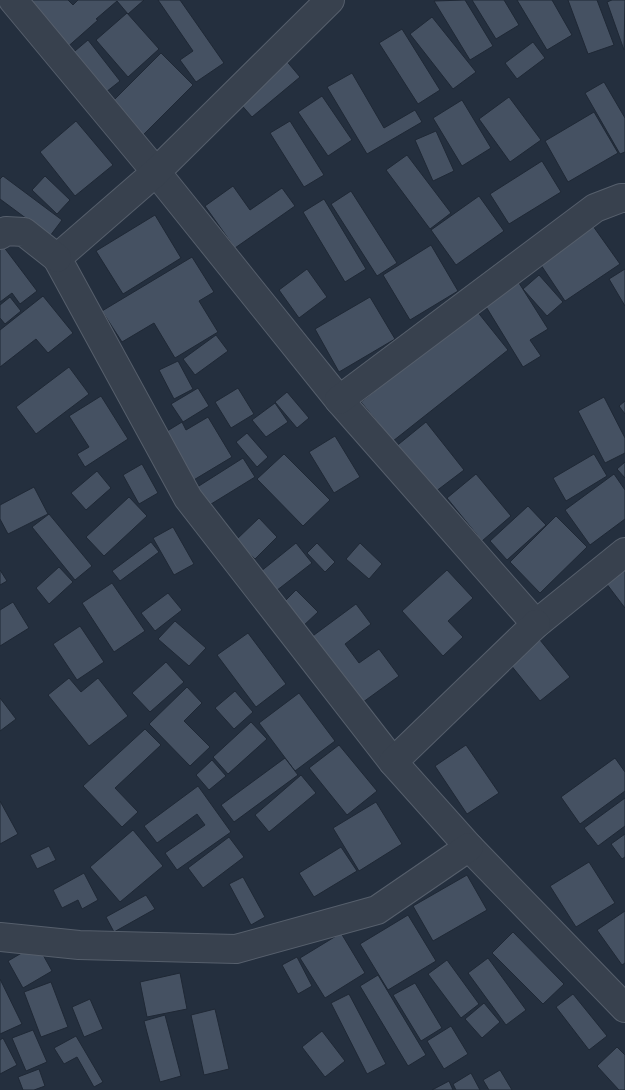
<svg xmlns="http://www.w3.org/2000/svg" width="625" height="1090" viewBox="0 0 625 1090" font-family="'PT Sans Narrow',sans-serif">
	<style>
		.building { fill: #455162; stroke: #1f2835 }
		.lines { fill: none; stroke-linecap: round; stroke-linejoin: round }
		.street-casing { stroke: #565f6c; stroke-width: 30 }
		.street { stroke: #38414e; stroke-width: 28 }
	</style>
	<rect width="100%" height="100%" fill="#242f3e"/>
	<g class="building">
		<polygon points="21,0 68,0 73,5 78,0 144,0 128,14 117,1 96,19 98,20 64,50"/>
		<polygon points="158,0 180,0 224,63 196,82 180,60 193,51"/>
		<polygon points="465,0 493,46 470,60 434,1"/>
		<polygon points="472,0 504,0 519,25 496,39"/>
		<polygon points="517,0 552,0 572,35 547,50"/>
		<polygon points="568,0 597,0 614,45 588,54"/>
		<polygon points="612,0 625,0 624,50 607,2"/>
		<polygon points="127,13 159,49 128,77 96,40"/>
		<polygon points="432,17 476,72 453,89 410,34"/>
		<polygon points="402,29 440,90 418,104 379,43"/>
		<polygon points="88,40 120,81 101,96 69,56"/>
		<polygon points="533,42 545,58 517,79 505,63"/>
		<polygon points="279,52 300,77 252,117 231,93"/>
		<polygon points="161,53 193,85 142,136 110,104"/>
		<polygon points="352,73 384,128 415,110 422,122 367,154 327,87"/>
		<polygon points="604,82 625,118 625,152 620,154 585,93"/>
		<polygon points="322,96 352,140 328,156 298,112"/>
		<polygon points="509,97 541,140 510,162 479,119"/>
		<polygon points="462,100 491,148 462,166 433,118"/>
		<polygon points="594,112 618,153 568,182 545,141"/>
		<polygon points="76,121 113,165 75,196 40,152"/>
		<polygon points="290,121 324,175 304,187 270,133"/>
		<polygon points="436,131 454,171 433,181 415,140"/>
		<polygon points="407,155 451,213 430,229 386,170"/>
		<polygon points="542,161 561,192 509,224 490,194"/>
		<polygon points="3,176 62,220 50,236 0,199 0,179"/>
		<polygon points="45,176 70,200 57,214 32,190"/>
		<polygon points="233,186 250,210 282,188 295,206 235,248 205,206"/>
		<polygon points="351,191 397,263 377,276 331,204"/>
		<polygon points="479,196 504,231 456,265 431,230"/>
		<polygon points="324,199 366,269 345,282 303,212"/>
		<polygon points="155,215 181,258 123,294 96,251"/>
		<polygon points="593,226 620,264 565,301 539,262"/>
		<polygon points="0,242 37,291 20,304 12,293 0,302"/>
		<polygon points="431,245 458,291 410,320 383,275"/>
		<polygon points="192,257 214,292 199,301 218,332 175,358 154,323 122,342 102,311"/>
		<polygon points="307,269 327,297 299,318 279,290"/>
		<polygon points="625,269 625,306 609,279"/>
		<polygon points="539,275 563,302 547,316 523,289"/>
		<polygon points="519,283 548,329 530,340 541,356 523,367 485,305"/>
		<polygon points="43,296 73,333 48,353 36,339 0,367 0,330"/>
		<polygon points="10,297 21,311 5,324 0,318 0,305"/>
		<polygon points="370,297 395,339 339,372 315,329"/>
		<polygon points="476,310 508,350 393,441 361,402"/>
		<polygon points="216,335 228,351 195,375 183,359"/>
		<polygon points="178,361 193,389 174,399 159,370"/>
		<polygon points="69,367 89,394 36,434 16,407"/>
		<polygon points="198,388 209,406 183,422 171,404"/>
		<polygon points="238,388 254,414 231,428 215,402"/>
		<polygon points="287,392 309,418 297,428 275,402"/>
		<polygon points="101,396 128,439 85,467 77,454 89,447 69,416"/>
		<polygon points="604,397 625,438 625,453 605,463 578,411"/>
		<polygon points="625,401 625,414 619,406"/>
		<polygon points="275,403 288,422 266,437 252,420"/>
		<polygon points="208,417 232,457 187,484 159,436 182,422 186,430"/>
		<polygon points="426,422 464,470 431,495 394,448"/>
		<polygon points="247,433 268,457 257,467 236,442"/>
		<polygon points="335,436 360,477 334,493 309,452"/>
		<polygon points="284,454 330,500 303,526 257,479"/>
		<polygon points="594,454 607,476 566,501 553,478"/>
		<polygon points="243,458 255,477 203,509 191,491"/>
		<polygon points="625,462 625,478 617,469"/>
		<polygon points="142,464 158,493 139,504 123,475"/>
		<polygon points="97,471 111,488 86,510 71,493"/>
		<polygon points="476,474 511,516 482,541 447,498"/>
		<polygon points="614,474 625,490 625,519 590,545 565,510"/>
		<polygon points="34,487 48,514 8,534 0,519 0,505"/>
		<polygon points="129,497 147,516 104,556 86,537"/>
		<polygon points="528,506 546,525 507,560 490,541"/>
		<polygon points="49,514 92,566 75,580 32,527"/>
		<polygon points="556,516 587,547 540,593 510,562"/>
		<polygon points="259,518 277,537 255,559 236,540"/>
		<polygon points="173,527 194,564 174,575 153,538"/>
		<polygon points="151,542 159,552 120,581 112,571"/>
		<polygon points="296,543 312,563 276,591 260,572"/>
		<polygon points="317,543 335,562 325,572 307,553"/>
		<polygon points="360,543 382,564 369,579 346,559"/>
		<polygon points="59,567 73,582 49,604 36,588"/>
		<polygon points="625,569 625,608 606,583"/>
		<polygon points="0,570 7,581 0,585"/>
		<polygon points="447,570 473,598 448,621 463,637 443,656 402,611"/>
		<polygon points="112,583 145,631 114,652 82,603"/>
		<polygon points="296,590 318,612 302,627 281,605"/>
		<polygon points="168,593 182,610 155,631 141,613"/>
		<polygon points="13,602 29,628 0,646 0,610"/>
		<polygon points="356,604 371,624 345,644 359,663 379,649 399,676 359,705 310,638"/>
		<polygon points="175,621 206,648 189,666 158,639"/>
		<polygon points="80,626 104,662 77,680 53,644"/>
		<polygon points="248,633 286,684 256,707 217,655"/>
		<polygon points="540,640 570,677 540,701 510,664"/>
		<polygon points="166,662 184,682 150,712 132,693"/>
		<polygon points="69,678 81,692 98,678 128,716 89,746 48,695"/>
		<polygon points="187,687 202,703 184,721 210,747 190,766 149,724"/>
		<polygon points="235,691 253,712 234,729 215,708"/>
		<polygon points="299,693 335,741 295,771 259,723"/>
		<polygon points="0,698 16,719 0,731"/>
		<polygon points="251,722 267,739 228,774 213,757"/>
		<polygon points="145,729 161,745 115,788 138,812 122,827 83,786"/>
		<polygon points="339,745 377,791 347,815 309,768"/>
		<polygon points="466,745 499,793 467,814 435,766"/>
		<polygon points="285,758 298,775 234,822 221,805"/>
		<polygon points="615,758 625,772 625,791 580,824 561,797"/>
		<polygon points="212,760 226,776 209,790 196,775"/>
		<polygon points="301,775 316,793 269,832 255,815"/>
		<polygon points="198,786 231,832 177,870 165,853 205,825 197,814 157,843 144,826"/>
		<polygon points="625,798 625,826 598,846 584,828"/>
		<polygon points="0,801 18,834 0,844"/>
		<polygon points="376,802 402,844 359,871 333,828"/>
		<polygon points="133,830 163,866 120,902 90,867"/>
		<polygon points="625,834 625,857 622,859 611,844"/>
		<polygon points="229,837 244,857 203,888 188,868"/>
		<polygon points="49,846 56,860 37,869 30,855"/>
		<polygon points="341,847 357,871 314,897 299,873"/>
		<polygon points="589,862 615,903 576,927 550,886"/>
		<polygon points="84,873 98,900 82,909 78,900 62,908 53,890"/>
		<polygon points="467,875 487,910 433,941 413,906"/>
		<polygon points="243,877 265,917 251,925 229,884"/>
		<polygon points="146,895 155,909 114,932 106,917"/>
		<polygon points="625,911 625,963 622,965 597,930"/>
		<polygon points="408,915 436,961 388,990 360,944"/>
		<polygon points="513,932 564,984 543,1004 492,953"/>
		<polygon points="341,933 365,973 325,998 300,958"/>
		<polygon points="37,944 52,971 23,988 8,961"/>
		<polygon points="297,957 312,986 298,994 282,965"/>
		<polygon points="488,958 526,1010 506,1025 468,973"/>
		<polygon points="447,960 479,1004 461,1018 428,974"/>
		<polygon points="180,973 187,1009 147,1017 140,982"/>
		<polygon points="378,975 426,1055 408,1066 360,986"/>
		<polygon points="0,979 22,1024 0,1034"/>
		<polygon points="51,982 68,1027 41,1037 24,992"/>
		<polygon points="415,983 442,1028 421,1041 393,995"/>
		<polygon points="349,994 386,1064 367,1074 331,1003"/>
		<polygon points="573,994 607,1036 589,1050 556,1007"/>
		<polygon points="90,999 103,1029 84,1037 72,1007"/>
		<polygon points="484,1003 500,1022 482,1038 465,1019"/>
		<polygon points="215,1009 229,1069 204,1075 191,1015"/>
		<polygon points="165,1015 181,1076 160,1082 144,1021"/>
		<polygon points="451,1026 468,1054 444,1069 427,1041"/>
		<polygon points="33,1030 47,1062 26,1071 12,1038"/>
		<polygon points="322,1031 345,1061 325,1077 302,1047"/>
		<polygon points="76,1036 103,1082 94,1087 77,1057 64,1064 54,1048"/>
		<polygon points="3,1038 17,1065 0,1074 0,1040"/>
		<polygon points="617,1047 625,1055 625,1090 619,1090 597,1066"/>
		<polygon points="39,1069 45,1086 34,1090 23,1090 18,1077"/>
		<polygon points="500,1070 512,1090 489,1090 483,1080"/>
		<polygon points="471,1073 480,1090 456,1090 453,1084"/>
		<polygon points="449,1081 453,1090 432,1090"/>
	</g>
	<g class="lines">
		<defs>
			<g id="street">
				<polyline points="13,0 156,172 339,400 536,624 625,552"/>
				<polyline points="330,0 156,172 57,258 188,498 393,762"/>
				<polyline points="0,235 6,231 24,232 57,258"/>
				<polyline points="339,400 595,208 621,198 625,198"/>
				<polyline points="536,624 393,762 469,847 625,1008"/>
				<polyline points="0,937 79,945 236,949 377,910 469,847"/>
			</g>
		</defs>
		<use href="#street" class="street-casing"/>
		<use href="#street" class="street"/>
	</g>
</svg>
